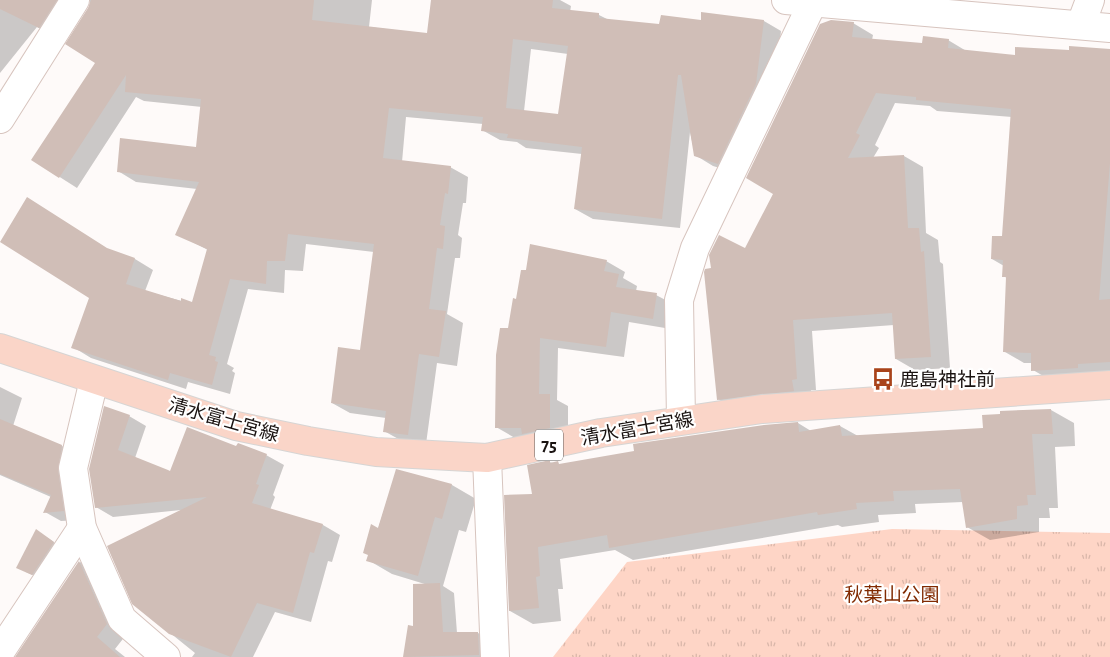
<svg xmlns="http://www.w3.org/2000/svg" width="1110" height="657" viewBox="0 0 1110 657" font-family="'Alegreya Sans','Noto Sans JP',sans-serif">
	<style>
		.park { fill: url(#park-tufts) }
		.shadow { fill: #0003; fill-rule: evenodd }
		.building { fill: #d0beb7; fill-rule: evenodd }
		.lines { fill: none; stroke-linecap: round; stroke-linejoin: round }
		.minor-casing { stroke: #d7c4be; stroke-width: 30 }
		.tertiary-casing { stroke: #d7c4be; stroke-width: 30 }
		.primary-casing { stroke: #d6d5d4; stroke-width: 30 }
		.minor { stroke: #fff; stroke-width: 28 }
		.tertiary { stroke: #fff; stroke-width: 28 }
		.primary { stroke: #fad5c8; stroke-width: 28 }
		.labels { text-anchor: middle; stroke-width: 4.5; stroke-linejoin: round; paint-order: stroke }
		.shield { fill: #fff; stroke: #5f5a58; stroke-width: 1 }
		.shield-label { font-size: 18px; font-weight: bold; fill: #1a1311 }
		.poi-label { font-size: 19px; fill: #1a1311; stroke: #fff; text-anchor: start }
		.street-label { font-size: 19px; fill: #1a1311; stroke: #fff }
		.park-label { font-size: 19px; fill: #812a01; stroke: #fff }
	</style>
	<defs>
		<pattern id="park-tufts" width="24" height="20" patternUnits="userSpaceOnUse" patternTransform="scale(1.25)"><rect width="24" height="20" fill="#fed5c6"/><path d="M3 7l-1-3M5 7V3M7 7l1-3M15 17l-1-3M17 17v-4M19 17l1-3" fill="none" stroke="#d9b6a9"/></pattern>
	</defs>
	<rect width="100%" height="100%" fill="#fefaf9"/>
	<polygon class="park" points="892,529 1110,533 1110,657 553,657 627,562"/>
	<g class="shadow">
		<polygon points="0,0 80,0 56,37 37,27 0,73"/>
		<path d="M90,0H372L369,27L428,34L432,0H560L571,6L570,12L599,15L609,20L660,26L702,22L764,21L781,31L774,95L736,173L713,166L695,155L690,132L680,228L593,219L575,209L582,154L526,148L517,142L500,140L482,130L483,124L406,117L402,162L450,167L468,177L466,203H463L458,235L462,238L460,258H455L447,314L463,323L457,366L437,363L426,444L402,441L384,431L386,418L350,413L332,403L361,351L374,252L306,244L303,271L285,270L284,293L248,289L227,364L234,368L232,371L235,373L230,394L188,382L186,389L91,358L73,347L110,250L135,259L153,270L145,291L193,304L208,250L177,234L197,189L136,182L118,171L197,149L202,107L144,101L136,97L77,188L33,160L97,62L89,9ZM531,49L568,54L559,116L524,111Z"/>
		<polygon points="853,23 873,35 872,40 923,45 948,40 968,52 1016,56 1110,50 1110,374 1052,381 1033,370 1032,363 1024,363 1005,352 1007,278 1003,276 1004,266 992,259 1003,238 1012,117 937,111 930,106 895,103 875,145 879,148 873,158 904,156 923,167 926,233 938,240 940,262 943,264 950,368 915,370 896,359 894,325 812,331 816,390 811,390 813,402 738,410 718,399 713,269 746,250 774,193"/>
		<polygon points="606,261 625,272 623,278 637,286 636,291 656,295 675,305 671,329 629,322 624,357 558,348 557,400 568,406 568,439 515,438 496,427 509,329 517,300"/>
		<polygon points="0,387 22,398 13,426 62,446 78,456 79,520 61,521 45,512 51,497 0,475"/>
		<polygon points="1051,410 1074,423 1075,446 1055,447 1058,508 1049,508 1050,518 1039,518 1039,532 990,540 967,527 963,502 915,504 916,513 878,515 879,522 842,527 838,525 633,560 615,550 560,559 563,589 558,589 561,621 533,624 510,611 534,495 549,462 562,465 798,423 811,431 840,426 858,436 985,429"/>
		<polygon points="129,416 146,426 135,458 171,472 237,448 266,455 284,465 273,495 275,497 270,510 323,525 340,535 332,562 328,561 311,622 275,612 253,657 192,657 195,653 133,603 181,510 113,517 96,507"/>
		<polygon points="397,470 452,485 476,499 466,532 459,530 443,586 454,593 457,633 478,633 493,642 493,657 404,657 409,627 415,627 428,585 392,574 368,560"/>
		<polygon points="45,536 62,548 41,579 26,572"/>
		<polygon points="80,562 98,573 126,635 115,649 125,657 17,657"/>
	</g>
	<g class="building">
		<polygon points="0,0 57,0 39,28 0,9"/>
		<path d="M91,0H314L312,20L427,33L431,0H553L552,8L599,13V18L659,24L661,15L701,20V12L764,20L756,84L718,164L694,156L681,75H678L662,219L574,209L582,147L507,138L508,134L481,131L483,117L389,108L383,158L451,166L448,194L445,193L440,225L445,226L443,249L437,248L429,309L446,311L439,357L419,354L408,435L383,432L386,411L331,403L338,347L360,350L374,244L288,234L285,261H267L266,284L230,279L209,355L216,357L215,361L218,362L212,385L170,373L168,380L71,348L89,298L0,242L27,197L107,248L135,258L126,284L181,301V298L192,302L207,249L175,235L199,182L117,172L120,138L196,147L201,99L125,92L126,75L59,178L31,160L95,63L65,44L88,8ZM513,39L568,46L558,114L506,108Z"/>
		<polygon points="831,20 854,22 852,37 922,43 923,36 949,39 948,48 1015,55 1015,47 1069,50 1069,46 1110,49 1110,163 1099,300 1110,299 1110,362 1078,364 1078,368 1031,371 1031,353 1003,352 1006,277 1002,277 1003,260 991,259 992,236 1002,236 1011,109 916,100 916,97 876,93 856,133 860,135 848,158 904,155 908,228 919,228 921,252 924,251 931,357 895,359 892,313 793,320 797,379 792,380 794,391 717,400 704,272 705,269 711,268 709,255 719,235 745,248 773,194 746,178 820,24"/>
		<polygon points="530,244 607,260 604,271 619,274 616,287 657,293 653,319 611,312 606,347 540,338 539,394 550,394 550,428 522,434 521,428 495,428 496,355 500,328 508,328 513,298 516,299 521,270 526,270"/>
		<polygon points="104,406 130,415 118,450 168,470 170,471 187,427 236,446 238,443 267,454 256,484 259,485 252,503 323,524 314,553 310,552 293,613 257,603 231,657 169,634 132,604 107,546 207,497 95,508 89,469"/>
		<polygon points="1051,409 1053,434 1032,434 1036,495 1027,495 1028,505 1017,506 1017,519 966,528 960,489 893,491 894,501 856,503 857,509 818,515 817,512 609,548 607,535 538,547 540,576 536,577 539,608 509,611 504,495 532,494 527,465 550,460 550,463 558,461 559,464 634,451 633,444 764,425 798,422 799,432 840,425 842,436 983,428 982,415 1000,414 1000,411"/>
		<polygon points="0,419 62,445 58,470 64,511 43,513 51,495 0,474"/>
		<polygon points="396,469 452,484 442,519 435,517 418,576 366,561 368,555 363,553 371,524 378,528"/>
		<polygon points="36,529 54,542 32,575 16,568"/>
		<polygon points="79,561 107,624 97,637 120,657 15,657"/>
		<polygon points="440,583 443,632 478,632 479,655 403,657 408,625 413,626 413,584"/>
	</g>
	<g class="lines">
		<defs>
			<g id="minor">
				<polyline points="786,0 1110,28"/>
				<polyline points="1081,24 1090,0"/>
				<polyline points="94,380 73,468 82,528 122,619 166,657"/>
				<polyline points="681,420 679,300 695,248 814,0"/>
				<polyline points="487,458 495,657"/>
				<polyline points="0,652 82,528"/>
			</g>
			<polyline id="tertiary" points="0,119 75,0"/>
			<polyline id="primary" points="0,348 236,426 308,441 376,452 487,458 601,433 762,409 1110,385"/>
		</defs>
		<use href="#minor" class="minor-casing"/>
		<use href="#tertiary" class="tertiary-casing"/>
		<use href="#primary" class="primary-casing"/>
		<use href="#minor" class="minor"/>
		<use href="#tertiary" class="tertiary"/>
		<use href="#primary" class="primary"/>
	</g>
	<defs>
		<symbol id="bus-bare" viewBox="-9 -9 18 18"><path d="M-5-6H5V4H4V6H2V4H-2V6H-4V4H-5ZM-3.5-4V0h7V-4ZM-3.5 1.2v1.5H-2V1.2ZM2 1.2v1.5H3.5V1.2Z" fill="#a9431a" stroke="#fff" stroke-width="2.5" paint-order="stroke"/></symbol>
	</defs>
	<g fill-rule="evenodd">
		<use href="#bus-bare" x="867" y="363" width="32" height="32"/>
	</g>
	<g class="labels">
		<rect class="shield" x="535" y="429.5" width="28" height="31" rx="4"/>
		<g class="shield-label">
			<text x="549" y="451">75</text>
		</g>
		<g class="poi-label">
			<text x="900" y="386">鹿島神社前</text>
		</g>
		<g class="street-label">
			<text transform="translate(224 419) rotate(16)" y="7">清水富士宮線</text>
			<text transform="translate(637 428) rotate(-10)" y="7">清水富士宮線</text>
		</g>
		<g class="park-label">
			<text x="892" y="601">秋葉山公園</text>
		</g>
	</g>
</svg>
